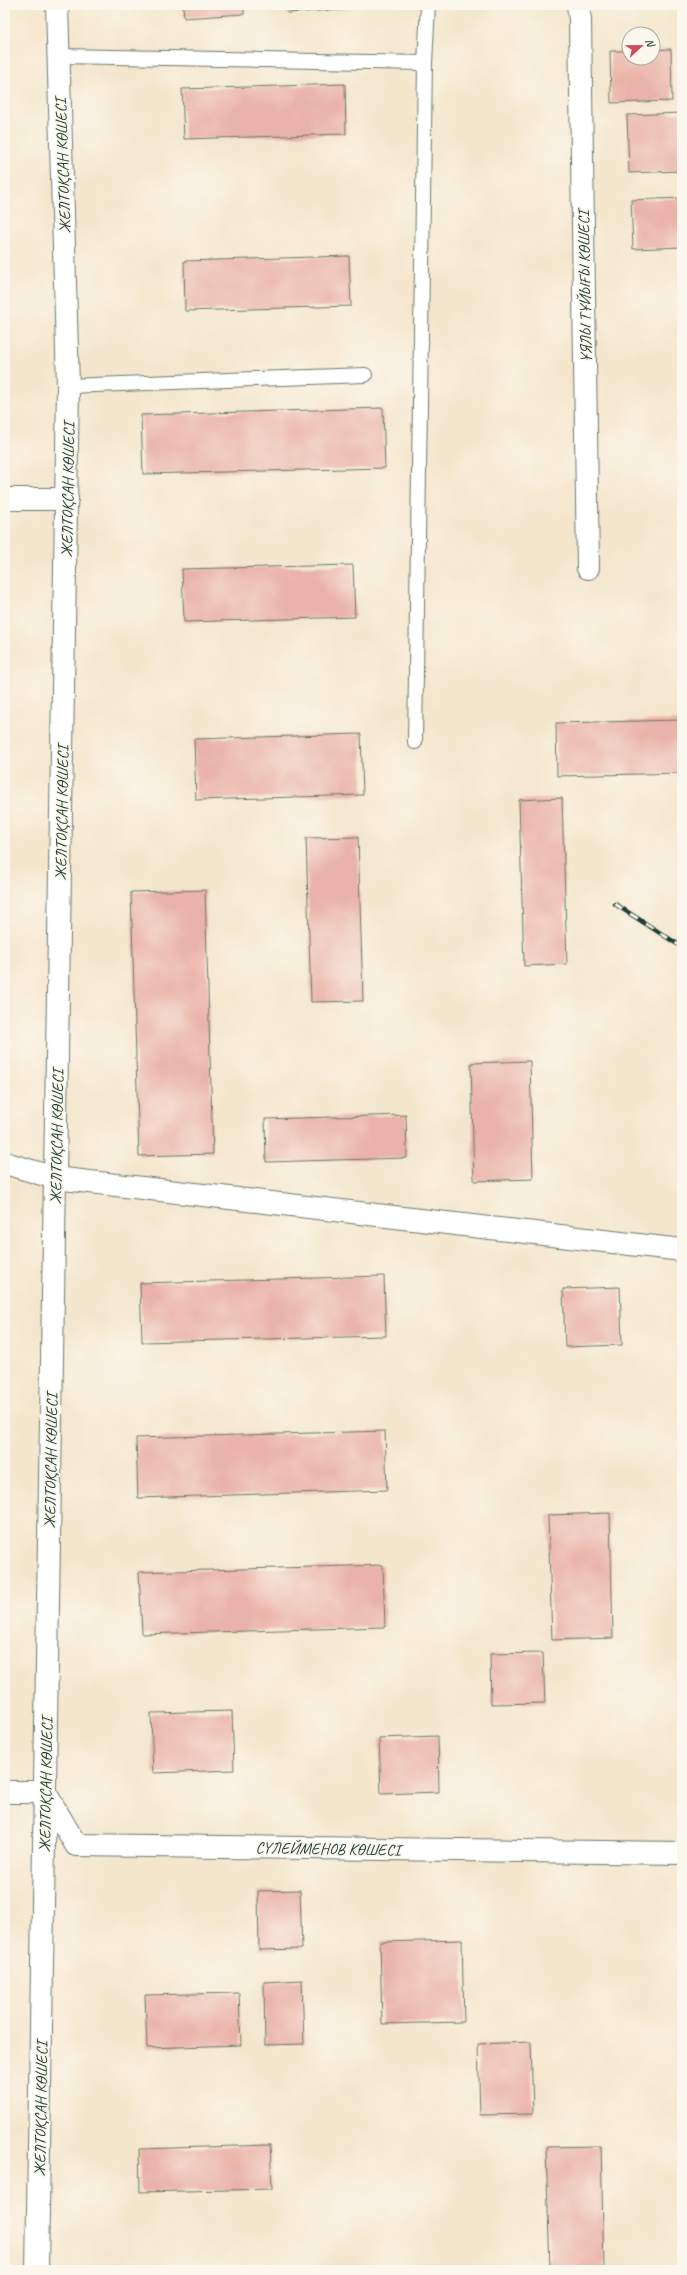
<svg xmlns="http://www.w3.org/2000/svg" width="687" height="2275" viewBox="0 0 687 2275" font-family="Caveat,sans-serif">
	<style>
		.building { fill: #eab3a9 }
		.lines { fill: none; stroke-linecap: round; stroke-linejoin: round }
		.lane-casing { stroke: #6a786a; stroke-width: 16 }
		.street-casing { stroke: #6a786a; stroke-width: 24 }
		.lane { stroke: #fff; stroke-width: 14 }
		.street { stroke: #fff; stroke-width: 22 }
		.rail-casing { stroke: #1f3d34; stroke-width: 4.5 }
		.rail { stroke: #fbf7ec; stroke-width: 3; stroke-dasharray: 9; stroke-linecap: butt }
		.labels { text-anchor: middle; stroke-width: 3.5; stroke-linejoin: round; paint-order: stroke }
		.street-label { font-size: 16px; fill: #1f3d34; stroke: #fbf7ec }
	</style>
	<rect width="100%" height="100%" fill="#fbf7ec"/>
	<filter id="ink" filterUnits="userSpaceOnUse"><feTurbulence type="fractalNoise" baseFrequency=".025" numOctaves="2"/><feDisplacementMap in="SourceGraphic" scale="8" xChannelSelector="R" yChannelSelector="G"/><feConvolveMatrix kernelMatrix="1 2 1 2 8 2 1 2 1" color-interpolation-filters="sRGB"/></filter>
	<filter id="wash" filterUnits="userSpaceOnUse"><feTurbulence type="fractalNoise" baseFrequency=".012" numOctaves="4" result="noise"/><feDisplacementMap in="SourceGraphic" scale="16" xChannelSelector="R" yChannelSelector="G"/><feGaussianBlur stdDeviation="0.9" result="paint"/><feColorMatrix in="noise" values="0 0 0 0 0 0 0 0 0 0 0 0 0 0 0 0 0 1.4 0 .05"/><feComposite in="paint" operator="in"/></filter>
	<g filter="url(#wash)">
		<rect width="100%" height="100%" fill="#f4e6cd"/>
		<g id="blocks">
			<g class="building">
				<polygon points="183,5 244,5 244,14 184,18"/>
				<polygon points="287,5 348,5 348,9 287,13"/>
				<polygon points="671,49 672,101 611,103 610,51 629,51 629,58 653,58 653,50"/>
				<polygon points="345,84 346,134 184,139 182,89"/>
				<polygon points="682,113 682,171 629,173 627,115"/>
				<polygon points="682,198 682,247 633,249 631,200"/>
				<polygon points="349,256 351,306 185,311 184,261"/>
				<polygon points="383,408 385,468 143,474 141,415"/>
				<polygon points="353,565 355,617 184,622 182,569"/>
				<polygon points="682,720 682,773 557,776 556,723"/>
				<polygon points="361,734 363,795 196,800 194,739"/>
				<polygon points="562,798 567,964 524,966 519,800"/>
				<polygon points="358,837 363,1001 311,1002 306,838"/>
				<polygon points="205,890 213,1154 139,1156 131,892"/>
				<polygon points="530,1061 533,1179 474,1181 471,1063"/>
				<polygon points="406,1115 407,1158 266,1162 265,1119"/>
				<polygon points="384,1276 386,1336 142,1342 140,1283"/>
				<polygon points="620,1287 622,1345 565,1347 563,1289"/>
				<polygon points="385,1431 387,1490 138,1498 136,1438"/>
				<polygon points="610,1513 613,1638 552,1640 548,1515"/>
				<polygon points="383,1565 385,1627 142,1634 139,1572"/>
				<polygon points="543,1653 545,1703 491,1704 490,1654"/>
				<polygon points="232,1711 234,1770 153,1773 151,1713"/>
				<polygon points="438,1736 439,1792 381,1794 379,1738"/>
				<polygon points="300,1890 302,1949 259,1950 258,1891"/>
				<polygon points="462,1940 464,2022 382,2024 380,1942"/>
				<polygon points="302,1980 304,2044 265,2045 264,1982"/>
				<polygon points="239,1993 241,2045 147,2048 145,1995"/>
				<polygon points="531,2042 533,2114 480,2115 478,2044"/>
				<polygon points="270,2145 272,2189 140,2192 139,2149"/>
				<polygon points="601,2146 604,2270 550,2270 546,2147"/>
			</g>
		</g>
	</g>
	<g filter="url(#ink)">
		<use href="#blocks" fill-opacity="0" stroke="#6a786a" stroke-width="1"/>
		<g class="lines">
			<defs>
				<g id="lane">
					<polyline points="59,56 425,63"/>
					<polyline points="68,386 365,375"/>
					<polyline points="415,742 425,63 428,5"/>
				</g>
				<g id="street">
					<polyline points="578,5 580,20 588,568"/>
					<polyline points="5,499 67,499"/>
					<polyline points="5,1163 55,1178 682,1250"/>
					<polyline points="5,1792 45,1792 76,1845 682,1853"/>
					<polyline points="37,2270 68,386 57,5"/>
				</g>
			</defs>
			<use href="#lane" class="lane-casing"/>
			<use href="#street" class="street-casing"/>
			<use href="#lane" class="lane"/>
			<use href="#street" class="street"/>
			<defs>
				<polyline id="rail" points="615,904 682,947"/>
			</defs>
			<use href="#rail" class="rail-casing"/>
			<use href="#rail" class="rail"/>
		</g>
	</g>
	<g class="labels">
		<g class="street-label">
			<text transform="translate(62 166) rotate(-92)" y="6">ЖЕЛТОҚСАН КӨШЕСІ</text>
			<text transform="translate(584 287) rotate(-91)" y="6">ҰЯЛЫ ТҰЙЫҒЫ КӨШЕСІ</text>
			<text transform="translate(67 490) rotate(-89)" y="6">ЖЕЛТОҚСАН КӨШЕСІ</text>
			<text transform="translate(61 813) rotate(-89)" y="6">ЖЕЛТОҚСАН КӨШЕСІ</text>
			<text transform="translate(56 1137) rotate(-89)" y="6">ЖЕЛТОҚСАН КӨШЕСІ</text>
			<text transform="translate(50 1461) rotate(-89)" y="6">ЖЕЛТОҚСАН КӨШЕСІ</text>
			<text transform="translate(45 1785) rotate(-89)" y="6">ЖЕЛТОҚСАН КӨШЕСІ</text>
			<text transform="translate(328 1848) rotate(1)" y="6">СҮЛЕЙМЕНОВ КӨШЕСІ</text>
			<text transform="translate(40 2109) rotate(-89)" y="6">ЖЕЛТОҚСАН КӨШЕСІ</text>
		</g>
	</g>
	<rect width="687" height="2275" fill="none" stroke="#fbf7ec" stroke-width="20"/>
	<g transform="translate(641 46) rotate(68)"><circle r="19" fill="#fbf7ec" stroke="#a3ada2"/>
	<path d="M0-3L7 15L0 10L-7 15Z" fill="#d1495b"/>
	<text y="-6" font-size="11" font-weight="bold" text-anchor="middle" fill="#1f3d34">N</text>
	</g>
</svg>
